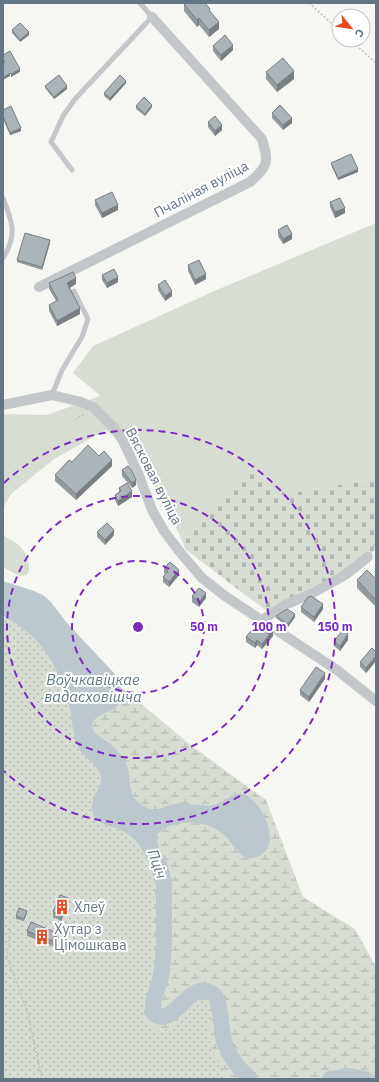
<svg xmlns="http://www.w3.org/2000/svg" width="379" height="1082" viewBox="0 0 379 1082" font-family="'IBM Plex Sans',sans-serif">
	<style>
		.green { fill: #d7ddd3 }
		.wetland { fill: url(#wetland-marsh) }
		.cemetery { fill: url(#cemetery-stones) }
		.park { fill: url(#park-dots) }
		.water { fill: #bcc8cd }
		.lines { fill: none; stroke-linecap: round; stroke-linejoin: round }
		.river { stroke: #bcc8cd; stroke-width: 16 }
		.path { stroke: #bdbfc1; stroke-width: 1.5; stroke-dasharray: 2 2; stroke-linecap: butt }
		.service { stroke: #c3c7ca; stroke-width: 5 }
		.minor { stroke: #c3c7ca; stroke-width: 10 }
		.wall { fill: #939b9f }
		.shaded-wall { fill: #787e82 }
		.building { fill: #abb4b9; stroke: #787e82 }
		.ring { fill: none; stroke: #7b2cbf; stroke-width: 2; stroke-dasharray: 7 5 }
		.labels { text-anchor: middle; stroke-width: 4; stroke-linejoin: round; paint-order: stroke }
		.street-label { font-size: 14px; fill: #647684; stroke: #fff }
		.poi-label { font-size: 14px; fill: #647684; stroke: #fff; text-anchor: start }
		.water-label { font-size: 15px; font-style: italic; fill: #607880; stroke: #fff }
		.centre { fill: #7b2cbf; stroke: #fff; stroke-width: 2 }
		.ring-label { font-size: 12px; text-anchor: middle; font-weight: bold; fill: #7b2cbf; stroke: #fff; stroke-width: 4; stroke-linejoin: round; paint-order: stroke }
	</style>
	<defs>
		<pattern id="wetland-marsh" width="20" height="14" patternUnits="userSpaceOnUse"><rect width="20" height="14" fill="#d7ddd3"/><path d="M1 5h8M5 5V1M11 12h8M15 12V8" fill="none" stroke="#b2b8b1"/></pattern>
		<pattern id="cemetery-stones" width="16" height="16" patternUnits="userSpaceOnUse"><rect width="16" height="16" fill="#d7ddd3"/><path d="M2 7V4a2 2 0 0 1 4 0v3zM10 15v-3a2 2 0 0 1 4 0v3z" fill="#b2b8b1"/></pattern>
		<pattern id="park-dots" width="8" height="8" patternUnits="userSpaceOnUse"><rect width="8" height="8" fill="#d7ddd3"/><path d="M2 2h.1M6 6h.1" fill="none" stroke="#b2b8b1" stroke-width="1.8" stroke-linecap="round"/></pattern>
	</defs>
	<rect width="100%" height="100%" fill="#f6f6f2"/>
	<g class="green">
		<polygon points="376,223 376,480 375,479 286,494 250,468 183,542 143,461 106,430 54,459 11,494 3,508 3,414 47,415 100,396 96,392 73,373 93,346 219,289"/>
		<path d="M3,533C6,539 11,539 16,543C23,547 30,560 29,569C29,571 28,573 27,575L20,576L3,567Z"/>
	</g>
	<polygon class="wetland" points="3,616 72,718 122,688 193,747 266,800 303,897 355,929 376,967 376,1079 164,1079"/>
	<polygon class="cemetery" points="250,468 286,494 375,479 376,480 376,548 368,558 268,612 185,549 183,542"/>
	<path class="park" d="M3,616C41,636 60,666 69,708C72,721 73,736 78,747C83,757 99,766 100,775C101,785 96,790 94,798C93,803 93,809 93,814C106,831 125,825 140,845C148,857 153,872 155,885C156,895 152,906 152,916C152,938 156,961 152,983C149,1001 139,998 145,1021L159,1031C163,1030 170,1029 173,1026C185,1015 196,988 213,1009C212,1015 210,1020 209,1025C207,1044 217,1064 228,1079H3Z"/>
	<path class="water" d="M3,581L34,591L43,595L50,601L67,623L113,672C143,716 90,708 92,727C93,734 104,739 109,743C115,748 121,754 125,761C134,778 123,796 147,808C156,813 162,807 170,805C184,801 198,807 212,805C222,804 228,796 237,794C249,791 261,808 265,818C269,827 272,837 268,847C264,855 254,861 245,857C235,852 229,836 217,830C211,826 204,824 197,823C186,821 156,825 157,839C157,845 162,853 164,859C166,864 168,870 170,876L164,882L153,876C148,859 142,843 126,833C116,825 99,827 93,814C87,800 105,787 100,773C96,762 83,758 78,747C73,734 72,717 68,703C58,663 39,635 3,616Z"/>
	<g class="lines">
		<g class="river">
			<path d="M158,861L164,882V946L162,970L160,981L153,1001V1013C175,1031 187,977 213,994C222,1000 220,1032 225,1044C230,1057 240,1070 250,1079"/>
			<polyline points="330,1079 350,1076 365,1079"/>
		</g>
		<g class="path">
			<polyline points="309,3 339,30"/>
			<polyline points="350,40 376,63"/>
			<polyline points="75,420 84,414"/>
			<polyline points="372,549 376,543"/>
			<polyline points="3,922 10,931 7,957 27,1010 42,1079"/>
		</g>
		<g class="service">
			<polyline points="72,170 51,142 63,116 75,99 152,17 140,3"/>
			<path d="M3,198C12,221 18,235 3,258"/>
			<polyline points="52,395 62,370 82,337 88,319 74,291"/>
		</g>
		<g class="minor">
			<path d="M39,287L250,182C268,166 269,163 262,139L152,17"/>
			<polyline points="3,405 52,395 81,402 93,407 115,429 123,441 138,473 152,510 164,531 179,551 202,578 225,596 337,670 376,701"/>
			<polyline points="262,620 285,605 313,593 345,575 368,557"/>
		</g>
	</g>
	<g class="wall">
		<polygon points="184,4 210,11 219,29 209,37 199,25 197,27 184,11"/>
		<polygon points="12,30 29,35 20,42 12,33"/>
		<polygon points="213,46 233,50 221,61 213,51"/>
		<polygon points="266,72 294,79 277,92 266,79"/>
		<polygon points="126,83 110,101 104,96 104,93"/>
		<polygon points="45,86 67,89 54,99 45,88"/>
		<polygon points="136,106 152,107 145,116 136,109"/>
		<polygon points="3,110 21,131 10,135 3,119"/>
		<polygon points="272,113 292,123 283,130 272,118"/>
		<polygon points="208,122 222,130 215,136 208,127"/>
		<polygon points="331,163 358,172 338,180 331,165"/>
		<polygon points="95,200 118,210 102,218 95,205"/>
		<polygon points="330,202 345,213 335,218 330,207"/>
		<polygon points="278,230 292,239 283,244 278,236"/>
		<polygon points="50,243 42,270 17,262 17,260"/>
		<polygon points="188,265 206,279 195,285 188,271"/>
		<polygon points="102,275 118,282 107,288 102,280"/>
		<polygon points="49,283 76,284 70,288 80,314 57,326 49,311 49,305 56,301 49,289"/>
		<polygon points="158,285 172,296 165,301 158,290"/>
		<polygon points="99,456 112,466 76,500 55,481 55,475 72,462"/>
		<polygon points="122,470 136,485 132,488 122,476"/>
		<polygon points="119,488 132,497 118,506 115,500 115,495 119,492"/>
		<polygon points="97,532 114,535 105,545 97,537"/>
		<polygon points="164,568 179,575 169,587 163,582 163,577 166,574 164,573"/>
		<polygon points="376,579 376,606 375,606 357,588 357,580"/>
		<polygon points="192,596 206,598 199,607 192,602"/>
		<polygon points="301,607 323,609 314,622 301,612"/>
		<polygon points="276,616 295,617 288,627 276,618"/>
		<polygon points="273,636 262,649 257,645 255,648 246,642 246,637"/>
		<polygon points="348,640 340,651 334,646 334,641"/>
		<polygon points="376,652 376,661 366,673 360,667 360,662"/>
		<polygon points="325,679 309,702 300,695 300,690"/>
		<polygon points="68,904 61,921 53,917 53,912"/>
		<polygon points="27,913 24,921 16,919 16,916"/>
		<polygon points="27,931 57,938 53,946 27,936"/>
	</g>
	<g class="shaded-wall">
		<polygon points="199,18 199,25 197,27 197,20"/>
		<polygon points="219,22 219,29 209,37 209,30"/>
		<polygon points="29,32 29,35 20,42 20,40"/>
		<polygon points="233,45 233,50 221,61 221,55"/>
		<polygon points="20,69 20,72 11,77 11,74"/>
		<polygon points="294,71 294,79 277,92 277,85"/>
		<polygon points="10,73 10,76 3,80 3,78"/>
		<polygon points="126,81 126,83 110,101 110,98"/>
		<polygon points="67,86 67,89 54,99 54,97"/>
		<polygon points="152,105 152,107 145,116 145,114"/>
		<polygon points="292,118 292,123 283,130 283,125"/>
		<polygon points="222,125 222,130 215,136 215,131"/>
		<polygon points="21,128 21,131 10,135 10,133"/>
		<polygon points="358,169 358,172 338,180 338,178"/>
		<polygon points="118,205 118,210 102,218 102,213"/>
		<polygon points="345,208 345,213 335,218 335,212"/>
		<polygon points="292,234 292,239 283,244 283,239"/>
		<polygon points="50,240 50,243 42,270 42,267"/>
		<polygon points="206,274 206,279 195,285 195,280"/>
		<polygon points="118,277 118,282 107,288 107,283"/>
		<polygon points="76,278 76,284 67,289 67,283"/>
		<polygon points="172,291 172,296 165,301 165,296"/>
		<polygon points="80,308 80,314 57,326 57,321"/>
		<polygon points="112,460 112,466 76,500 76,494"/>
		<polygon points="136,480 136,485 132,488 132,483"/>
		<polygon points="132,491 132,497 118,506 118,501"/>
		<polygon points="114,530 114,535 105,545 105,540"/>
		<polygon points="179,570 179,575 169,587 169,582"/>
		<polygon points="206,593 206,598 199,607 199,602"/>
		<polygon points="376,598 376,606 375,606 375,599"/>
		<polygon points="323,604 323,609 314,622 314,617"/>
		<polygon points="295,614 295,617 288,627 288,624"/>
		<polygon points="273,630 273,636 262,649 262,644"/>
		<polygon points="348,634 348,640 340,651 340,646"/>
		<polygon points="257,640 257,645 255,648 255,643"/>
		<polygon points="376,656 376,661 366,673 366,668"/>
		<polygon points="325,673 325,679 309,702 309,697"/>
		<polygon points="68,898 68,904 61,921 61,916"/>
		<polygon points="57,933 57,938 53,946 53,941"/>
	</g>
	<g class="building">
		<polygon points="186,3 205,3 210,9 209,10 219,22 209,30 199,18 197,20 184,4"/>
		<polygon points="20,23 29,32 20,40 12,30"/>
		<polygon points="225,35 233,45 221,55 213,46"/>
		<polygon points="10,51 20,69 11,74 10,73 3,78 3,63 5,62 3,59 3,55"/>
		<polygon points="283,58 294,71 277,85 266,72"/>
		<polygon points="59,75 67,86 54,97 45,86"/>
		<polygon points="120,75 126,81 110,98 104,93"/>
		<polygon points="144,97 152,105 145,114 136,106"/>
		<polygon points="280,105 292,118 283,125 272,113"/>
		<polygon points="11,106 21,128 10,133 3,116 3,110"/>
		<polygon points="215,116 222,125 215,131 208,122"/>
		<polygon points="351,154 358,169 338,178 331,163"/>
		<polygon points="112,192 118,205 102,213 95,200"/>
		<polygon points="340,198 345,208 335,212 330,202"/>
		<polygon points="287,225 292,234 283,239 278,230"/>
		<polygon points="25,233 50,240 42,267 17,260"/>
		<polygon points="199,260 206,274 195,280 188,265"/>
		<polygon points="114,269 118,277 107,283 102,275"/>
		<polygon points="73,272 76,278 67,283 80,308 57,321 49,305 58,300 49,283"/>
		<polygon points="165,280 172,291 165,296 158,285"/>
		<polygon points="88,445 99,456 104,451 112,460 76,494 55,475 69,460 72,462"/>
		<polygon points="128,466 132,471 136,480 132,483 122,470"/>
		<polygon points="127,483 132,491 118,501 115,495 121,491 119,488"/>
		<polygon points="107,523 114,530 105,540 97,532"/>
		<polygon points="170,562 179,570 169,582 163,577 168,571 164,568"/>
		<polygon points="367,570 376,579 376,598 375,599 357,580"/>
		<polygon points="199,588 206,593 199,602 192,596"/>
		<polygon points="311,596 323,604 314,617 301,607 308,597"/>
		<polygon points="287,609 295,614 288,624 276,616"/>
		<polygon points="258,622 266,629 267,627 273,630 262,644 257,640 255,643 246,637"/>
		<polygon points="343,630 348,634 340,646 334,641"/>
		<polygon points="372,648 376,652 376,656 366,668 360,662"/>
		<polygon points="316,667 325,673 309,697 300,690"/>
		<polygon points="60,895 68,898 61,916 53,912"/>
		<polygon points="19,908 27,911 24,919 16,916"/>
		<polygon points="31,922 57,933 53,941 27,931"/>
	</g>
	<g class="ring">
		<circle cx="138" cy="627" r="66"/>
		<circle cx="138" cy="627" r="131"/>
		<path d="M4 483A197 197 0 1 1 4 771"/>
	</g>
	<defs>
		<symbol id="building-bare" viewBox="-9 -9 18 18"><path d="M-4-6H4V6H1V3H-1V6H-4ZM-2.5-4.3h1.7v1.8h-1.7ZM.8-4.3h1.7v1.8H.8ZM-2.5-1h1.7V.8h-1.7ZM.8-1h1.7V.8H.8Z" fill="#e54c23" stroke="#fff" stroke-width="2.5" paint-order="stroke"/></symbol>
	</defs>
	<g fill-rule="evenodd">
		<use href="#building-bare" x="51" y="896" width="22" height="22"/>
		<use href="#building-bare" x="31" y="926" width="22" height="22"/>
	</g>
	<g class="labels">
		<g class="street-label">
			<text transform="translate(201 189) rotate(-28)" y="5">Пчаліная вуліца</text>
			<text transform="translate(154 476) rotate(63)" y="5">Вясковая вуліца</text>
		</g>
		<g class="poi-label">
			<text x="74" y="912">Хлеў</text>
			<text x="54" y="934">Хутар з<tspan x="54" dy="16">Цімошкава</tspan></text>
		</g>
		<g class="water-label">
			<text x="93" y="685">Воўчкавіцкае<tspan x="93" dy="17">вадасховішча</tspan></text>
			<text transform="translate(157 864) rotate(70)" y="5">Пціч</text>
		</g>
	</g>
	<circle cx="138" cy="627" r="6" class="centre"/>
	<g class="ring-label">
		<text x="204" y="631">50 m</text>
		<text x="269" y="631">100 m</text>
		<text x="335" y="631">150 m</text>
	</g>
	<rect width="379" height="1082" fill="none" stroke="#647684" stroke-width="8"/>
	<g transform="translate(351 28) rotate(120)"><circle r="19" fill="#ffffff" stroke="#c1c8ce"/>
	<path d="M0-3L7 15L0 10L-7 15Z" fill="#e54c23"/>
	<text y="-6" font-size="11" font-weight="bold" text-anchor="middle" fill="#647684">С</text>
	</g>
</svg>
